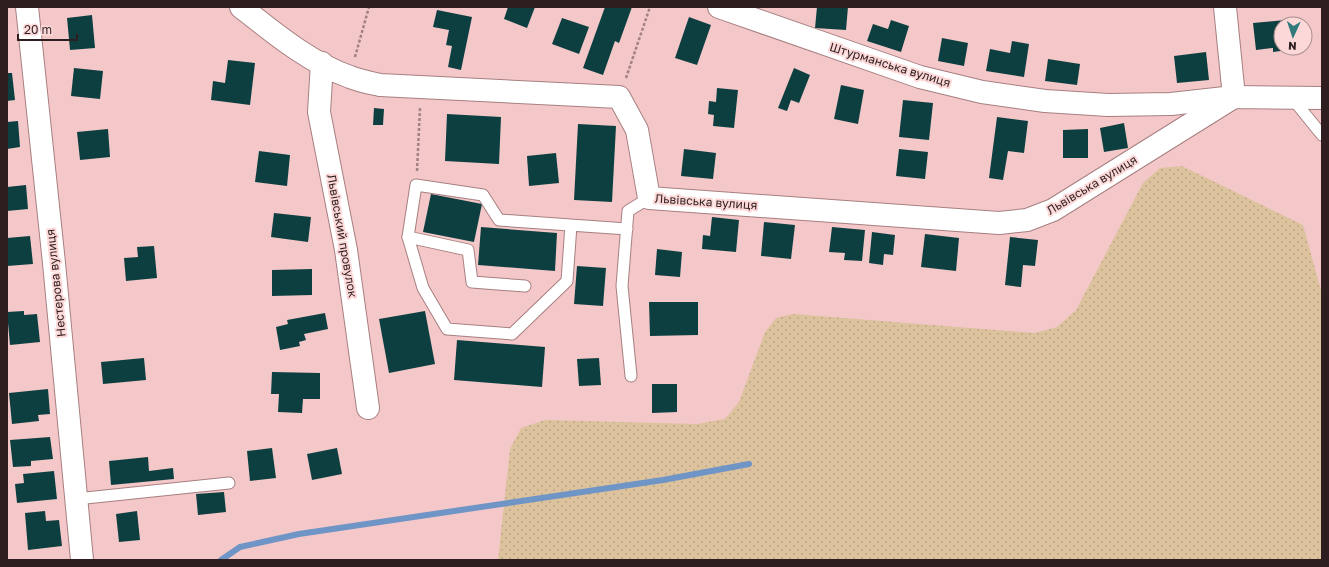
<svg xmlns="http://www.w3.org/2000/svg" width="1329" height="567" viewBox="0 0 1329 567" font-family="'Golos Text',sans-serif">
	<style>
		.grass { fill: url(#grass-dots) }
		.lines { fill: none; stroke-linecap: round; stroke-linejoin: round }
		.stream { stroke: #6f94c6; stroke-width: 6 }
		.building { fill: #0e3f40 }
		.service-casing { stroke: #a77f80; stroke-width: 13 }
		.minor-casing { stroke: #a77f80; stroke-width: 24 }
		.path { stroke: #a28182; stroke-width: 2.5; stroke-dasharray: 3 2; stroke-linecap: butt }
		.service { stroke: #fff; stroke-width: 11 }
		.minor { stroke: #fff; stroke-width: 22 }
		.labels { text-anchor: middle; stroke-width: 4; stroke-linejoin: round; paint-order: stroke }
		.street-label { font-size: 12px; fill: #2f1e1f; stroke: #fcd8d8 }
	</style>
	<defs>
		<pattern id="grass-dots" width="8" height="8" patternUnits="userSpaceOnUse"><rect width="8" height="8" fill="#dcc29d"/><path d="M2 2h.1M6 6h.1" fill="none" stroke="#bda687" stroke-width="1.8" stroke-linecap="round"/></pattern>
	</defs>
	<rect width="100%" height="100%" fill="#f4c8c9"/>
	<polygon class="grass" points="1182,166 1303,225 1322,294 1322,560 498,560 510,449 521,428 545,420 697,424 725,419 739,402 765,332 776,318 793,314 1035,333 1057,327 1076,310 1143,183 1160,168"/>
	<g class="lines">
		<polyline class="stream" points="221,560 240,547 299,534 663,480 749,464"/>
	</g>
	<g class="building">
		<polygon points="508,7 535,7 527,28 504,19"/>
		<polygon points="605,7 632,7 619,43 615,41 603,75 583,68"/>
		<polygon points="817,7 848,7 846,30 815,28"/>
		<polygon points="437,10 472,17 461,70 448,67 452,46 446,45 449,30 433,27"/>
		<polygon points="92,15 95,48 70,50 67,18"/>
		<polygon points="689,17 711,25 697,65 675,58"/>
		<polygon points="562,18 589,27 579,54 552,44"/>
		<polygon points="891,20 909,26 901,52 867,41 873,24 888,29"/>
		<polygon points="1285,20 1285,24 1281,24 1281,48 1288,48 1288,50 1273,52 1273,48 1256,50 1253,23"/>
		<polygon points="942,38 968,43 964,66 938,61"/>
		<polygon points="1012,41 1029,44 1024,77 986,71 990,49 1010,53"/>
		<polygon points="1206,52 1209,80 1177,83 1174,56"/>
		<polygon points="1048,59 1080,64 1077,85 1045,81"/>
		<polygon points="228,60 255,63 250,105 211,100 213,81 225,83"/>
		<polygon points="74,68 103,71 100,99 71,96"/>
		<polygon points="794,68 810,75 799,103 791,100 787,111 778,108"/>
		<polygon points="7,73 12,73 15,100 7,101"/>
		<polygon points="841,85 864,90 858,124 834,119"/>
		<polygon points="717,88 738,90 734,128 713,126 714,115 708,114 709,101 716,102"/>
		<polygon points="903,100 933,103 929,140 899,137"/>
		<polygon points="374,108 384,109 383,125 373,125"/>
		<polygon points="447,114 501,117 499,164 445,161"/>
		<polygon points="997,117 1028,121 1024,153 1008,151 1003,180 989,178"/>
		<polygon points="18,121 20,147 7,149 7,122"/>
		<polygon points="1124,123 1128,148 1104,152 1100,128"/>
		<polygon points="578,124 616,126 612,202 574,200"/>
		<polygon points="108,129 110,157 80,160 77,132"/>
		<polygon points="1088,129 1088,158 1063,158 1063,130"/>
		<polygon points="684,149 716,153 713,179 681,176"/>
		<polygon points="899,149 928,152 925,179 896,176"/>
		<polygon points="259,151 290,155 287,186 255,182"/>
		<polygon points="556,153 559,183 529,186 527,156"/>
		<polygon points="26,185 28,209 7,211 7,187"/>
		<polygon points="431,194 482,204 474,242 423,232"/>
		<polygon points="274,213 311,217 308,242 271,237"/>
		<polygon points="712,217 739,220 736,252 702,249 703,235 710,236"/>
		<polygon points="764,222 795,225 791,259 761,256"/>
		<polygon points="481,227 557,233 555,271 478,265"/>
		<polygon points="832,227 865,230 862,261 844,260 845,253 829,252"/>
		<polygon points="872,232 895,235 893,255 884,254 883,265 869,263"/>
		<polygon points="925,234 959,238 956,271 921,267"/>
		<polygon points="30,236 33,264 7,266 7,238"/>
		<polygon points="1010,237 1038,240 1035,266 1023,265 1021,287 1005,285"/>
		<polygon points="154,246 157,278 126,281 124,258 138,257 137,247"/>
		<polygon points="657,249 682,252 680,277 655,275"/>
		<polygon points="577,266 606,268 603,306 574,304"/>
		<polygon points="312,269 312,295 272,296 272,270"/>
		<polygon points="649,302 698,302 698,335 650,336"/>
		<polygon points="24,311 24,315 37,314 40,342 10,345 7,312"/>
		<polygon points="425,311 435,364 389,373 379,319"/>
		<polygon points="325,313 328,329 304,334 306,340 299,342 300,346 280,350 276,327 288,324 287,320"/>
		<polygon points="457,340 545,347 542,387 454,380"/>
		<polygon points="144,358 146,380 103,384 101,362"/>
		<polygon points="599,358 601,385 579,386 577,359"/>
		<polygon points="272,372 320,373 320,399 303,399 302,413 278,412 279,394 271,394"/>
		<polygon points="652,384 677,384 677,412 652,413"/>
		<polygon points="48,389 50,414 38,415 39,421 12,424 9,393"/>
		<polygon points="50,437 53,459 31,461 31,466 13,467 10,440"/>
		<polygon points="272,448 276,478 250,481 247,451"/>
		<polygon points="337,448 342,474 312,480 307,454"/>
		<polygon points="148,457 149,471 173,468 174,479 111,485 109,461"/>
		<polygon points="54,471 57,499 17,503 15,484 24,483 23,474"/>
		<polygon points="224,492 226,512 198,515 196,494"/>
		<polygon points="45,511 46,521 59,520 62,546 28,550 25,513"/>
		<polygon points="137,511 140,540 119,542 116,514"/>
	</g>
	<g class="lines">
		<defs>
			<g id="service">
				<polyline points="1292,98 1322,135"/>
				<polyline points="571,225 567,281 512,334 447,329 423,288 408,237 416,185 483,195 499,220 627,229"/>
				<polyline points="408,237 468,250 472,282 525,286"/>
				<polyline points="631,376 622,286 628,211 649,198"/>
				<polyline points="76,499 229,483"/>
			</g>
			<g id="minor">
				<polyline points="27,7 54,263 82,560"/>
				<path d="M241,7C274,33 310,63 350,77C360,81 371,83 380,85L619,97L637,130L649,198L999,223L1027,220L1053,210L1234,97"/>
				<polyline points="719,7 920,77 982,92 1045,101 1108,105 1171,104 1234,97 1322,98"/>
				<polyline points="1225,7 1234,97"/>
				<polyline points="322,63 319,112 346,250 368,408"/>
			</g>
		</defs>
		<use href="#service" class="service-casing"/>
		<use href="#minor" class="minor-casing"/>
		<g class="path">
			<polyline points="355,57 369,7"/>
			<polyline points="626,78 650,7"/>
			<polyline points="417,171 420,108"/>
		</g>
		<use href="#service" class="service"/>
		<use href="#minor" class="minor"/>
	</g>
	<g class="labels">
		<g class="street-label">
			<text transform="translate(890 65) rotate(17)" y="4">Штурманська вулиця</text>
			<text transform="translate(1092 185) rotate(-31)" y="4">Львівська вулиця</text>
			<text transform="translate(706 202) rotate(4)" y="4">Львівська вулиця</text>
			<text transform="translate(342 236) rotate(80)" y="4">Львівський провулок</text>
			<text transform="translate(56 283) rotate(-96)" y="4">Нестерова вулиця</text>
		</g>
	</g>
	<rect width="1329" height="567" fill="none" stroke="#2f1e1f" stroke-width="16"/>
	<g transform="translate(1293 36) rotate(183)"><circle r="19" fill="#fcd8d8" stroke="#aa8e8e"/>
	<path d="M0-3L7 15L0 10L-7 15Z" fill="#307a7b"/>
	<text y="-6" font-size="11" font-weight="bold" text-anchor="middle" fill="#2f1e1f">N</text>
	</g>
	<path d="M18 34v6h59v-6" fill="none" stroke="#2f1e1f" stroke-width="2"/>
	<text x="24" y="34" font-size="12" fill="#2f1e1f" stroke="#fcd8d8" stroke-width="3" paint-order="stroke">20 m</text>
</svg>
